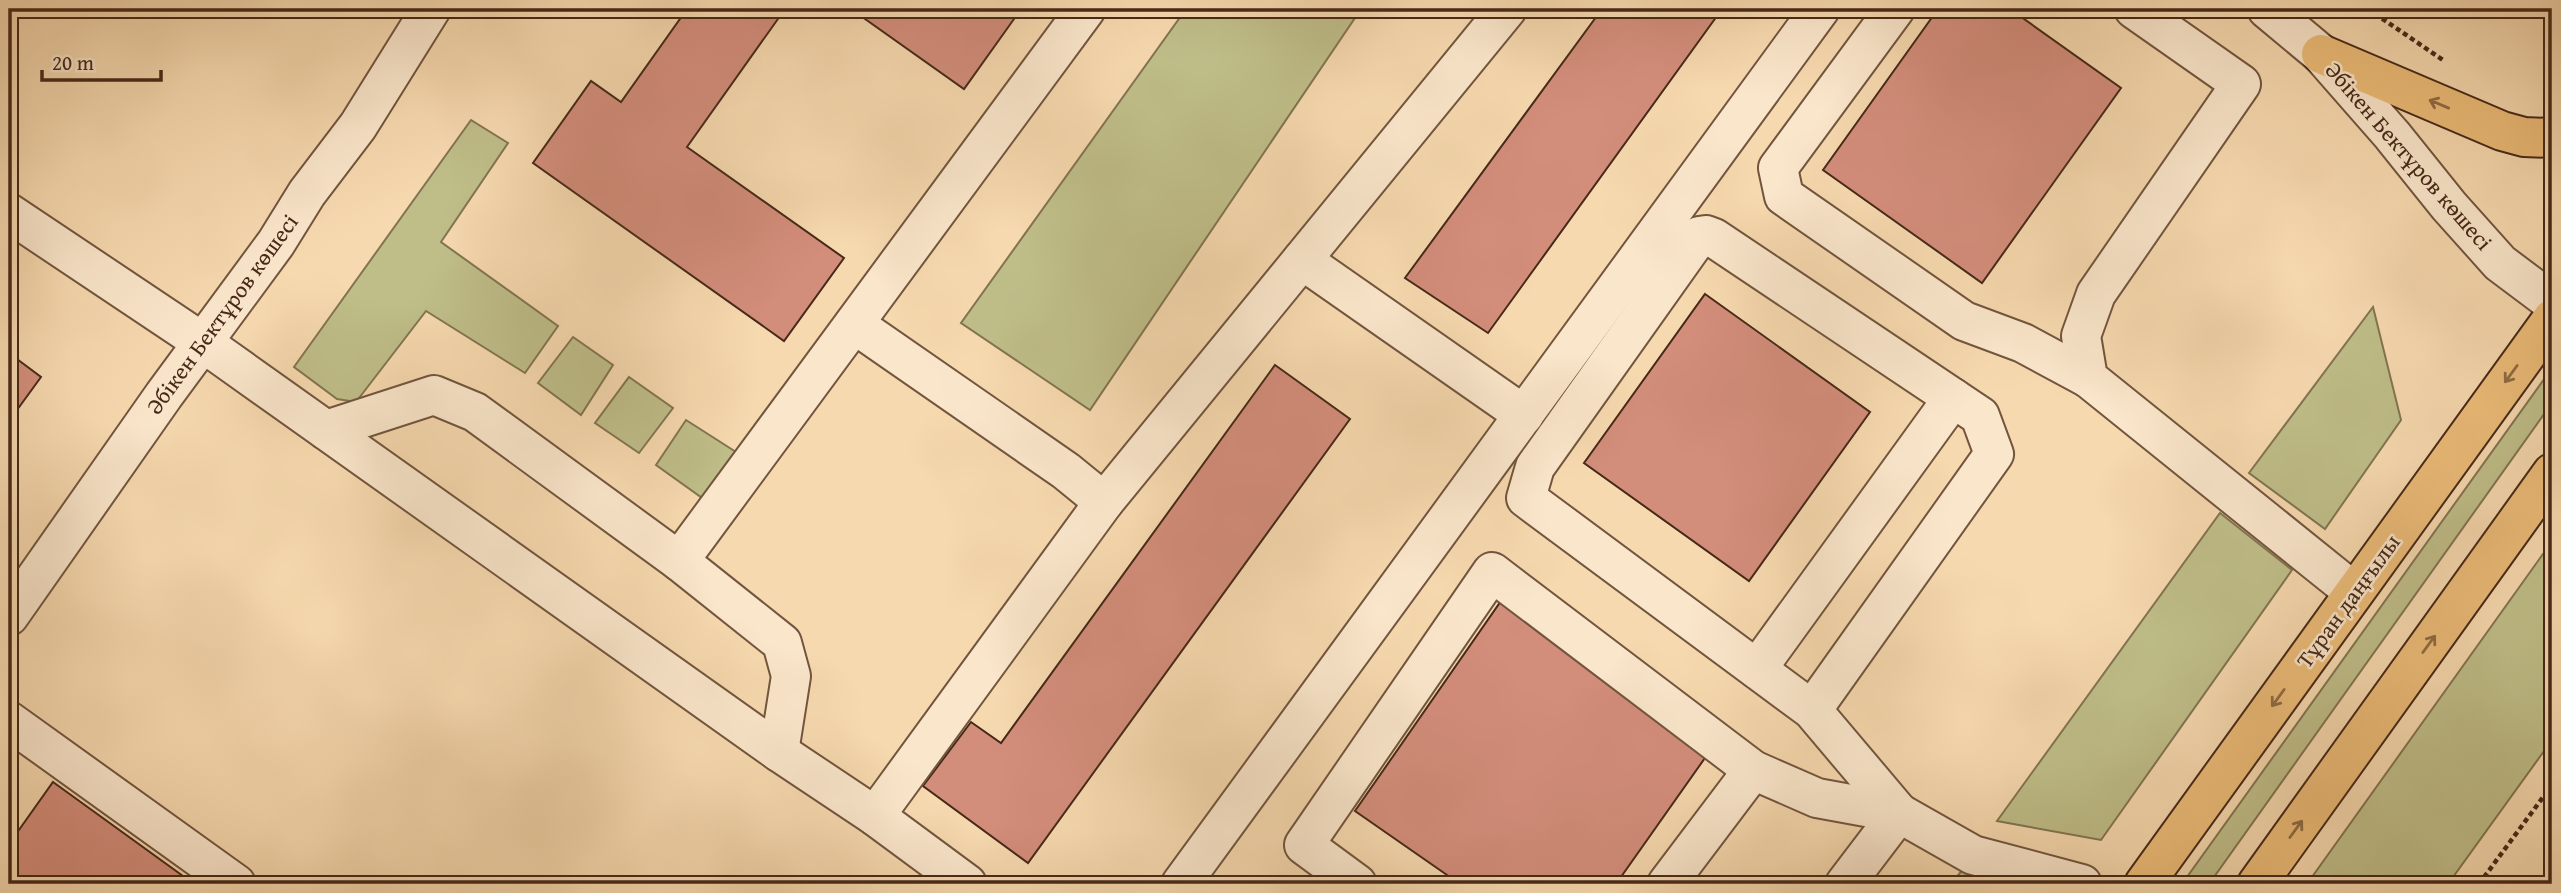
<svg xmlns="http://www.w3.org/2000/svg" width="2561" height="893" viewBox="0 0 2561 893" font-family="'Gentium Book Plus',serif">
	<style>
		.green { fill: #bfbe89; stroke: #827451; stroke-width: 2 }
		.building { fill: #d38d7b; stroke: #462919; stroke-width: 2 }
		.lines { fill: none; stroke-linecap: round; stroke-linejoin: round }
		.minor-casing { stroke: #72553e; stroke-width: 42 }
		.major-casing { stroke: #462919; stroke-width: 42 }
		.path { stroke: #462919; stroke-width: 4.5; stroke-dasharray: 5 3.5; stroke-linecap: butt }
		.minor { stroke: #fae6cb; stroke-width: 38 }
		.major { stroke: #ecbc78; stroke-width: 38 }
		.oneway { stroke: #916b44 }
		.labels { text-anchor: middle; stroke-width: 5; stroke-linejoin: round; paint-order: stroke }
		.street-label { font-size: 23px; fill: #462919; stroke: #fae6cb }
	</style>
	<rect width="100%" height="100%" fill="#f7d9af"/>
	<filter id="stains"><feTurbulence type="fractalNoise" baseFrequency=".00286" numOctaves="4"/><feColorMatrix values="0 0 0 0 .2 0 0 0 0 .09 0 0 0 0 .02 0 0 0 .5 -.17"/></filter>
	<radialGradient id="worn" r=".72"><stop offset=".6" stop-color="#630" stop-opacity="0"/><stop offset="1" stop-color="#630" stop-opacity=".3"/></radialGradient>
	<g class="green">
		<polygon points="1186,9 1361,9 1090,410 961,323"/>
		<polygon points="471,120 508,143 441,242 558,326 525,373 426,311 356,402 337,399 294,367"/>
		<polygon points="2373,307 2401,420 2325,529 2249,473"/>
		<polygon points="573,337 613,365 581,415 538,383"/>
		<polygon points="2552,368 2552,403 2209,884 2182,884"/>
		<polygon points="629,377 673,408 639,453 595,423"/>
		<polygon points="686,420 736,452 705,500 656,465"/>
		<polygon points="2220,513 2292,570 2101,840 1997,821"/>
		<polygon points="2552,552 2552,740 2448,884 2307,884 2543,554"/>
		<polygon points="1964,868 2024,884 1951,884"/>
	</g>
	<g class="building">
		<polygon points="687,9 785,9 687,147 844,258 784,341 533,163 591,81 621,102"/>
		<polygon points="851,9 1014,9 1019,12 964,89"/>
		<polygon points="1602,9 1722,9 1488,333 1405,278"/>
		<polygon points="1938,9 2010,9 2121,88 1982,283 1823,170"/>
		<polygon points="1705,294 1870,412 1749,581 1584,463"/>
		<polygon points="9,353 41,377 9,421"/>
		<polygon points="1275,365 1350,419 1028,863 923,786 971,722 1001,743"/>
		<polygon points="1501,601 1712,748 1616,884 1460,884 1355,811"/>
		<polygon points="53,782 194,884 9,884 9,844"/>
	</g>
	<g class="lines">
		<defs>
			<g id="minor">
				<polyline points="1895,9 1778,168 1784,196 1964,321 2023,343 2088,378"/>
				<polyline points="2134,9 2241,84 2096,294 2081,336 2088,378 2354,592"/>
				<polyline points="2267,9 2321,54 2392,135 2449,206 2500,263 2552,302"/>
				<polyline points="9,213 202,342 779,752 875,816 967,884"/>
				<polyline points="1302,260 1524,415"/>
				<polyline points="854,324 1066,471 1104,502 875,816"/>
				<polyline points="326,430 434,395 475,412 679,561 782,643 791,676 779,752"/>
				<polyline points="1104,502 1507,9"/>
				<polyline points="679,561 1086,9"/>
				<polyline points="9,616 164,395 276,243 307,193 358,126 431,9"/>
				<polyline points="1757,669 1953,398"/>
				<polyline points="1812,710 1994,454 1980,416 1714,238 1706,235 1699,236 1535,467 1526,498 1812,710 1899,813"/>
				<polyline points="9,721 236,884"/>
				<polyline points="1181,884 1820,9"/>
				<polyline points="1357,884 1304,845 1492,572 1753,770 1817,798 1899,813 1973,855 2082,884"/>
				<polyline points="1667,884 1753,770"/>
				<polyline points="1845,884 1899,813"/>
			</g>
			<g id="major">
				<polyline points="2321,54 2502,131 2524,137 2552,138"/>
				<polyline points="2144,884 2552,319"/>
				<polyline points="2257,884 2552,473"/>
			</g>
		</defs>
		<use href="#minor" class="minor-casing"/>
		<use href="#major" class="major-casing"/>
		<g class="path">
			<polyline points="2368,9 2443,60"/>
			<polyline points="2479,884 2552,785"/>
		</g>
		<use href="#minor" class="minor"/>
		<use href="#major" class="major"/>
	</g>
	<defs><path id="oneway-shaft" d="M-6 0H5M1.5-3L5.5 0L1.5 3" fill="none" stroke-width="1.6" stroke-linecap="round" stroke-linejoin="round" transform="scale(1.75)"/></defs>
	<g class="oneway">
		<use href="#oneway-shaft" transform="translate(2439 104) rotate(-157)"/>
		<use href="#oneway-shaft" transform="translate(2511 374) rotate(126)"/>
		<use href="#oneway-shaft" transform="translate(2429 644) rotate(-54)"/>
		<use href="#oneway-shaft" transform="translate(2278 698) rotate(126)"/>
		<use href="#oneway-shaft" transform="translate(2296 829) rotate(-54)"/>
	</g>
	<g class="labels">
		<g class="street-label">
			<text transform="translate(2409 156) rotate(49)" y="8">Әбікен Бектұров көшесі</text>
			<text transform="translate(222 314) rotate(-54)" y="8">Әбікен Бектұров көшесі</text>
			<text transform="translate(2348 601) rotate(-54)" y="8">Тұран даңғылы</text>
		</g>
	</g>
	<rect width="2561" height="893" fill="none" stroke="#f7d9af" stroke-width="35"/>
	<rect x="10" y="10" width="2540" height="872" fill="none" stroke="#462919" stroke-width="3.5"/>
	<rect x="18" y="18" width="2526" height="858" fill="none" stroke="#462919" stroke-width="2"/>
	<path d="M42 70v10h119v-10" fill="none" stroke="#462919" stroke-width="3.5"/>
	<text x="52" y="70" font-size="21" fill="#462919" stroke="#fae6cb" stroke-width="5" paint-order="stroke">20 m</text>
	<rect width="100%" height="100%" filter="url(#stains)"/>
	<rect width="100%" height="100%" fill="url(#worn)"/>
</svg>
